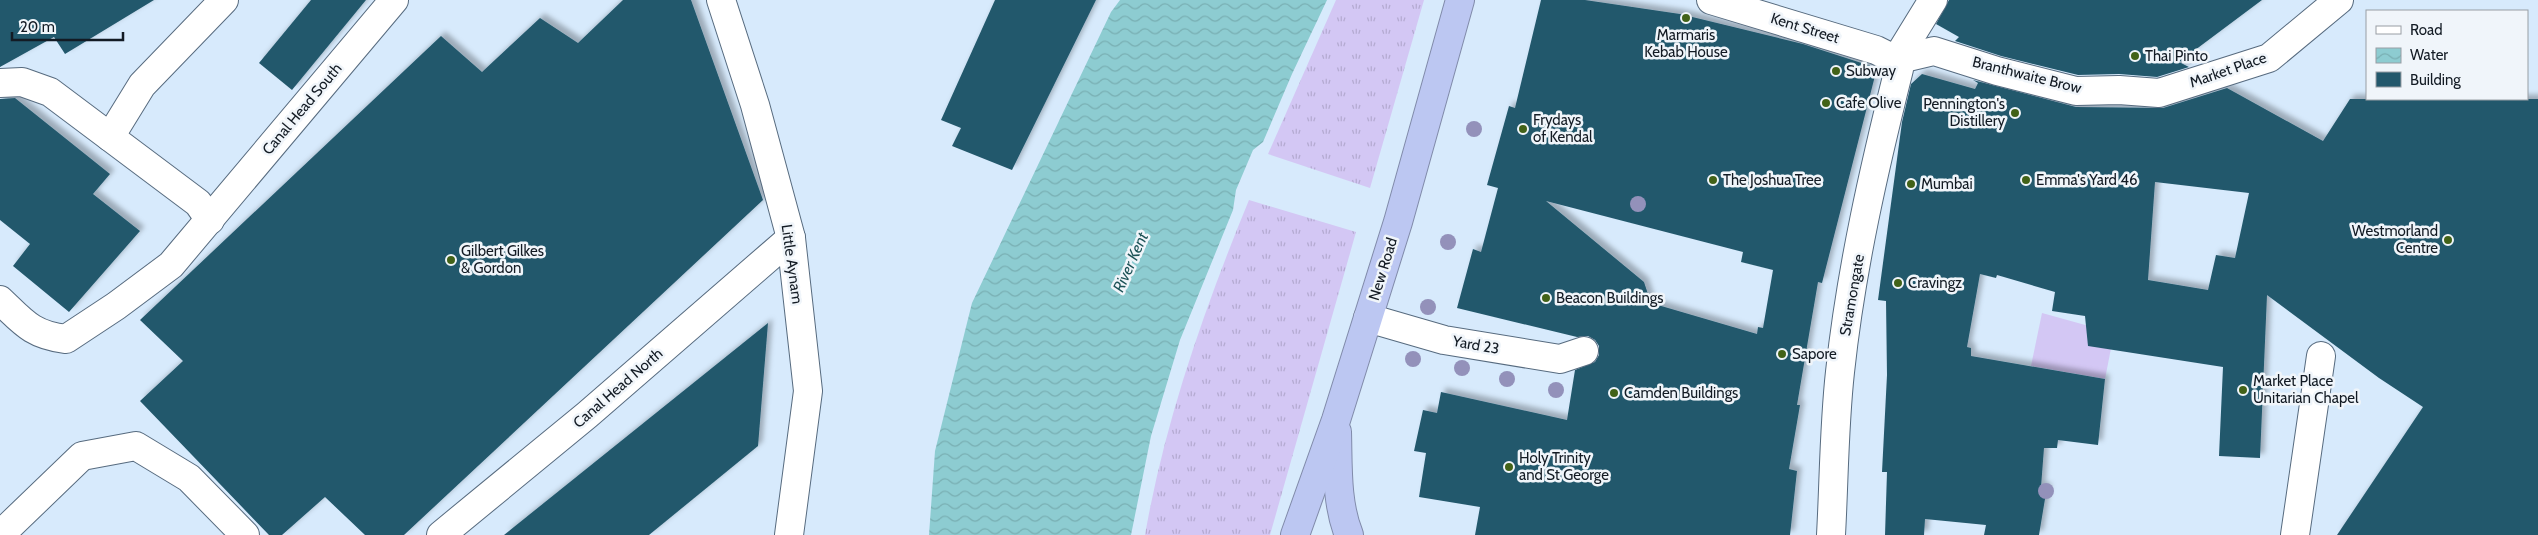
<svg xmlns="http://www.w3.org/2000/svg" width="2538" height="535" viewBox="0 0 2538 535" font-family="Cabin,sans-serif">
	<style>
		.grass { fill: url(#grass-tufts) }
		.garden { fill: #d3c7f4 }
		.water { fill: url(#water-waves) }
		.building { fill: #23586c; fill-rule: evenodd; filter: url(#shadow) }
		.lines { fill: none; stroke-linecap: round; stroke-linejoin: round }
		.minor-casing { stroke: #576b7f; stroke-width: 30 }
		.highway-casing { stroke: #818baa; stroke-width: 30 }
		.minor { stroke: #fff; stroke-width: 28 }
		.highway { stroke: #bcc7f2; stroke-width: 28 }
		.tree { fill: #9391ba }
		.poi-dot { fill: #426218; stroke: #f0f5fa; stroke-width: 2 }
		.labels { text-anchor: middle; stroke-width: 5; stroke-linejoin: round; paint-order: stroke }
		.street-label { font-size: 15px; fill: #131b24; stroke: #f0f5fa }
		.poi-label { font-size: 15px; fill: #131b24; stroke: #f0f5fa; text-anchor: start }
		.water-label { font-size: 16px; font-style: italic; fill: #1e5458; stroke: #f0f5fa }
	</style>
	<defs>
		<pattern id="grass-tufts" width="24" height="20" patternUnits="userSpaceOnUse" patternTransform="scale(1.25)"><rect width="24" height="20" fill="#d3c7f4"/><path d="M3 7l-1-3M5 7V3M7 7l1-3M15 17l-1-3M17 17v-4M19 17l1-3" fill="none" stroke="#b4aad1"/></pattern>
		<pattern id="water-waves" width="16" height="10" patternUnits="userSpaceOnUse" patternTransform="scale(1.25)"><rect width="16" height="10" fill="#8dccd1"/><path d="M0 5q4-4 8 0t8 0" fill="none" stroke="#79afb3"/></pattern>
		<filter id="shadow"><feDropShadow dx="4.5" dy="-4.5" stdDeviation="2.5" flood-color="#0004"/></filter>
	</defs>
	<rect width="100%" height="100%" fill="#d7eafc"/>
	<g class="grass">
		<polygon points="1336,0 1424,0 1370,188 1268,154"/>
		<path d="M1249,200L1356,232L1270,535H1145C1165,420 1205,307 1249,200Z"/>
	</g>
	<polygon class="garden" points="2042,313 2114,333 2105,379 2031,366"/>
	<polygon class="water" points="1120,0 1327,0 1292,74 1263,142 1253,150 1236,190 1233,210 1180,340 1151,436 1131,535 929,535 935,451 972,303 1111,12"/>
	<g class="building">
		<polygon points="0,0 154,0 65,54 54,37 0,67"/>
		<polygon points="311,0 366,0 292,90 259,63"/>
		<polygon points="623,0 691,0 763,200 404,535 365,535 325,497 282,535 269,535 140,401 183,361 140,320 441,36 482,72 540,18 578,43"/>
		<polygon points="995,0 1096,0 1012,170 952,146 961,128 941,120"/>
		<path d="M1541,0H1585L1680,14L1803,44L1877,68L1822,283L1818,282L1797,405H1800L1789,469L1797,471L1790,535H1475L1480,507L1419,497L1426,453L1414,451L1423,410L1437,413L1441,392L1567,420L1575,370L1595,362L1599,355V346L1595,340L1588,336L1577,337L1457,308L1473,249L1481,252L1498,188L1487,185L1509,106L1515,108ZM1546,201L1743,252L1741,262L1773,270L1763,328L1758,327L1757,334L1651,303L1644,282Z"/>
		<polygon points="1949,0 2262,0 2179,62 2189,67 2157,77 2119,74 2078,75 2001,56 1955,41 1959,37 1936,24"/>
		<path d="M1922,74L1975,89L1978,83L1973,80L2076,107L2163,108L2227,88L2323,141L2350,99H2538V535H2337L2423,407L2379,378L2267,295L2260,458L2219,456L2223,367L2088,346L2085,316L2052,311L2055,292L1997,275L1996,278L1980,274L1967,347L1971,348V356L2105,379L2098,445L2058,440L2057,448H2044L2041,487H2047L2039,535H1984L1986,525L1925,519L1924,535H1885L1887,472H1882L1887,375L1886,301L1878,300L1902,122L1911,84ZM2155,182L2249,193L2235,258L2216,255L2208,290L2148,280Z"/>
		<polygon points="15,98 110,174 93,194 140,231 69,312 13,266 30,244 0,220 0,99"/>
		<polygon points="768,323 758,446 649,535 504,535"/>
	</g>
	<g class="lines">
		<defs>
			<g id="minor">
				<polyline points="721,0 755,105 791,238 808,391 789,535"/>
				<polyline points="1711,0 1876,50 1896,60"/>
				<polyline points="1896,60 1934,51 1997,71 2076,91 2119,90 2159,93 2269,58 2339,0"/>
				<polyline points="1896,60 1933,0"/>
				<polyline points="0,83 22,82 50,92 198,203 210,220"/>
				<polyline points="110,137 142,85 224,0"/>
				<path d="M0,300C23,322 32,335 66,339L116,306L171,265L394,0"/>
				<polyline points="1368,318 1444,340 1560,359 1584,351"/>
				<polyline points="0,535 82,456 136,446 189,478 245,535"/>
				<polyline points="441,535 587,415 791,238"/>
				<path d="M1831,535C1834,481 1834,426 1840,372C1851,269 1874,169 1899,69L1896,60"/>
				<polyline points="2295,535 2321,356"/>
			</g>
			<g id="highway">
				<path d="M1337,432C1338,465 1336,503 1349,535"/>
				<polyline points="1295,535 1336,420 1398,222 1460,0"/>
			</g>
		</defs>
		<use href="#minor" class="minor-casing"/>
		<use href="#highway" class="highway-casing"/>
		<use href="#minor" class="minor"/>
		<use href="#highway" class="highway"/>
	</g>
	<g class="tree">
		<circle cx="1474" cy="129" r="8"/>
		<circle cx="1638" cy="204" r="8"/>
		<circle cx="1448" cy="242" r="8"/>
		<circle cx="1428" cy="307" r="8"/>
		<circle cx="1413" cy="359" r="8"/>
		<circle cx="1462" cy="368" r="8"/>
		<circle cx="1507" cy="379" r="8"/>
		<circle cx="1556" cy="390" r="8"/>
		<circle cx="2046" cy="491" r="8"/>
	</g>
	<g class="poi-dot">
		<circle cx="1686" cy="18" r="5"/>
		<circle cx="2135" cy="56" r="5"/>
		<circle cx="1836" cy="71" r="5"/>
		<circle cx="1826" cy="103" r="5"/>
		<circle cx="2015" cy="113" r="5"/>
		<circle cx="1523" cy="129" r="5"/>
		<circle cx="1713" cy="180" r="5"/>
		<circle cx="2026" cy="180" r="5"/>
		<circle cx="1911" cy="184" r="5"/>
		<circle cx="2448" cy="240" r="5"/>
		<circle cx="451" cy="260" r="5"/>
		<circle cx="1898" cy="283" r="5"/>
		<circle cx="1546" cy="298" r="5"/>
		<circle cx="1782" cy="354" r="5"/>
		<circle cx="2243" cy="390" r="5"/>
		<circle cx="1614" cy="393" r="5"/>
		<circle cx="1509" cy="467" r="5"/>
	</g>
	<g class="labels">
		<g class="street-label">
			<text transform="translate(1805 28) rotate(17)" y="5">Kent Street</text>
			<text transform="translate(2228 70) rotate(-19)" y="5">Market Place</text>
			<text transform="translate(2027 75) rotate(14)" y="5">Branthwaite Brow</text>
			<text transform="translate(302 109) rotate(-50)" y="5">Canal Head South</text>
			<text transform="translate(792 264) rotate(82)" y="5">Little Aynam</text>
			<text transform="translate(1383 269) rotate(-73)" y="5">New Road</text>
			<text transform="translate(1852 295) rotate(-80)" y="5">Stramongate</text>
			<text transform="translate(1476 345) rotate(10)" y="5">Yard 23</text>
			<text transform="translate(618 388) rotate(-41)" y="5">Canal Head North</text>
		</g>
		<g class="poi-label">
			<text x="1686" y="40" text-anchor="middle">Marmaris<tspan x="1686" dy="17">Kebab House</tspan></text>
			<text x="2145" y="61">Thai Pinto</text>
			<text x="1846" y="76">Subway</text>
			<text x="1836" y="108">Cafe Olive</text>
			<text x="2005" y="109" text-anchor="end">Pennington's<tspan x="2005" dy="17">Distillery</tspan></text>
			<text x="1533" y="125">Frydays<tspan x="1533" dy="17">of Kendal</tspan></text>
			<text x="1723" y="185">The Joshua Tree</text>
			<text x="2036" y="185">Emma's Yard 46</text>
			<text x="1921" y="189">Mumbai</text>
			<text x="2438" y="236" text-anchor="end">Westmorland<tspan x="2438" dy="17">Centre</tspan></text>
			<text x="461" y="256">Gilbert Gilkes<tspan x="461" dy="17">&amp; Gordon</tspan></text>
			<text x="1908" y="288">Cravingz</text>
			<text x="1556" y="303">Beacon Buildings</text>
			<text x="1792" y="359">Sapore</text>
			<text x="2253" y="386">Market Place<tspan x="2253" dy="17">Unitarian Chapel</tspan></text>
			<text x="1624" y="398">Camden Buildings</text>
			<text x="1519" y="463">Holy Trinity<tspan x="1519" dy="17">and St George</tspan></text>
		</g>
		<g class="water-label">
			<text transform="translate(1130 262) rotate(-66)" y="6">River Kent</text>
		</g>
	</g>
	<rect x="2366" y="10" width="162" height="90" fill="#f0f5fa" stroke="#989ea4"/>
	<rect x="2376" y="26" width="25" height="8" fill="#ffffff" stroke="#989ea4"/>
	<text x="2410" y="35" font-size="15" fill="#131b24">Road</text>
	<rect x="2376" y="48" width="25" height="15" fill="url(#water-waves)" stroke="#989ea4"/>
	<text x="2410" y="60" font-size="15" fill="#131b24">Water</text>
	<rect x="2376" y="72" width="25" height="15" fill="#23586c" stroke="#989ea4"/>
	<text x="2410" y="85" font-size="15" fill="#131b24">Building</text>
	<path d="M12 32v8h111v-8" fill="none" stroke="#131b24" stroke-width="2.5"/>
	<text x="20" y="32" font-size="15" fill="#131b24" stroke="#f0f5fa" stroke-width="4" paint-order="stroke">20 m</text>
</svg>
